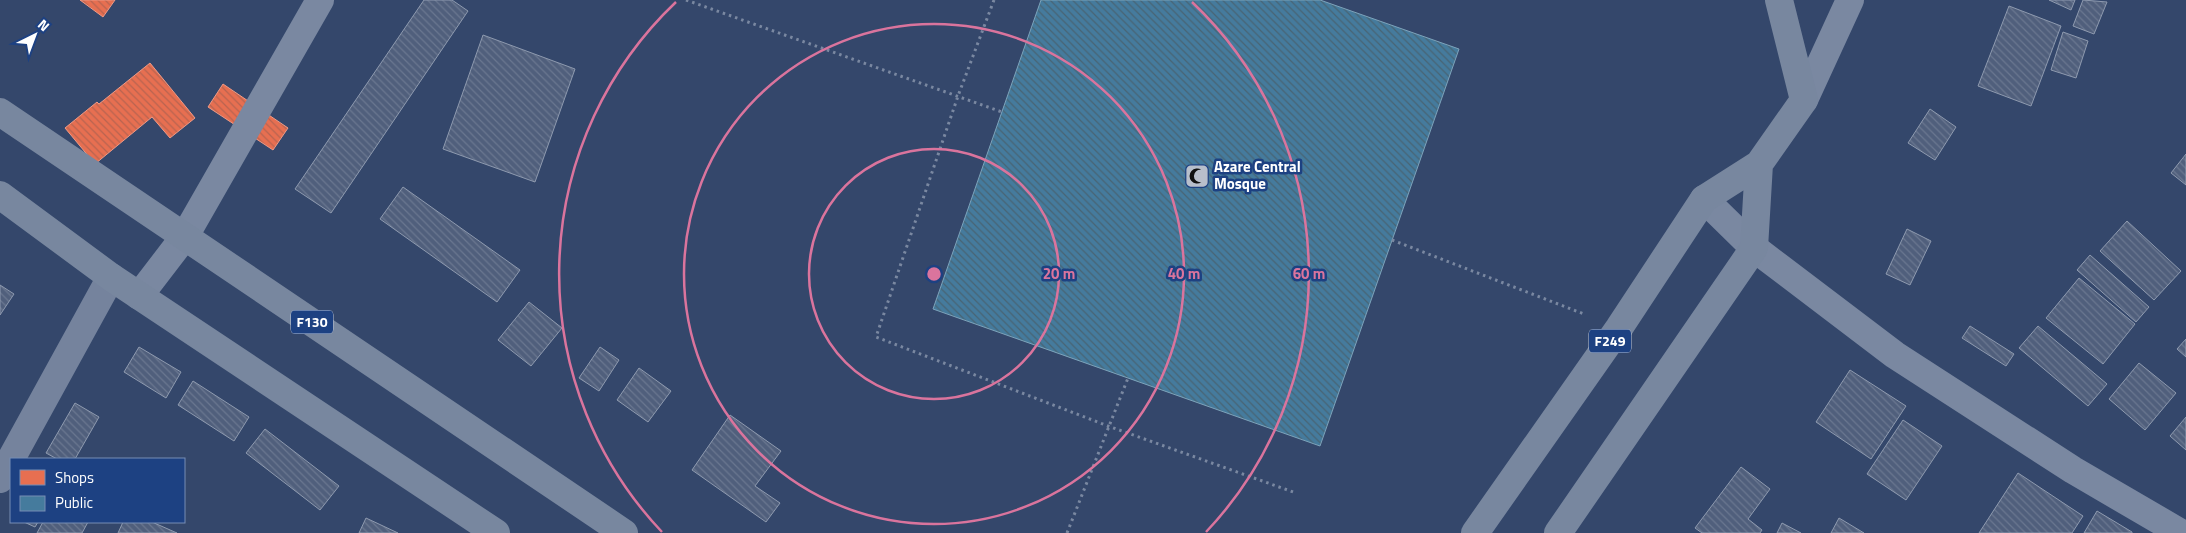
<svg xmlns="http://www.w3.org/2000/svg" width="2186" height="533" viewBox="0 0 2186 533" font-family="'Titillium Web',sans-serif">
<defs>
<pattern id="shops-back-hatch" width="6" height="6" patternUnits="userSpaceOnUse" patternTransform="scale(1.25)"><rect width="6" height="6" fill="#e76f51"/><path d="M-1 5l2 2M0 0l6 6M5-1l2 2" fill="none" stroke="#b86450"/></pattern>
<pattern id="public-back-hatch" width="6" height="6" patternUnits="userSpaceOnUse" patternTransform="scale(1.25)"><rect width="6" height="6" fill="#457b9d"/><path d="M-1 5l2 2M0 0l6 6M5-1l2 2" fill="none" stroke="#486474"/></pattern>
<pattern id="building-back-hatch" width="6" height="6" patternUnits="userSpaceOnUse" patternTransform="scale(1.25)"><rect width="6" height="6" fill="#505f7c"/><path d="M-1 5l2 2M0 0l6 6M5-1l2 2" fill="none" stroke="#6a7790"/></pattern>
</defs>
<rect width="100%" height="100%" fill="#34476b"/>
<!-- shops -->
<path fill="url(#shops-back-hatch)" stroke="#ee9a85" d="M80 0H115L103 17Z
M150 63 195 118 170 138 152 117 95 164 65 128 97 102 99 104Z
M223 84 288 128 273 150 208 107Z"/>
<!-- public -->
<path fill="url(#public-back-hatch)" stroke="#7da3ba" d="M1041 0H1320L1459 49 1320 446 933 309Z"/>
<!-- building -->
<path fill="url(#building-back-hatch)" stroke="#8e9aaf" d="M424 0H452L468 11 331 213 295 189Z
M2049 0H2075L2071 10Z
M2083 0 2107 2 2094 34 2073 26Z
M2009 6 2061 26 2031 106 1978 86Z
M2063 32 2088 41 2076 78 2051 70Z
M483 35 575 69 535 182 443 149Z
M1930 109 1956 127 1935 160 1908 143Z
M2186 154V185L2171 173Z
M403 187 520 270 497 302 380 219Z
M2127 221 2181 271 2154 300 2100 251Z
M1907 229 1931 241 1910 285 1886 274Z
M2090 255 2149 307 2136 322 2077 270Z
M2079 278 2135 324 2103 364 2046 318Z
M0 285 14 294 0 315Z
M529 302 562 328 531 366 498 340Z
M1970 326 2014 354 2006 366 1962 338Z
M2038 326 2107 384 2088 406 2019 348Z
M2186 339V357L2177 349Z
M139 347 181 372 166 398 124 372Z
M600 347 619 360 599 391 579 378Z
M2139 363 2176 393 2145 430 2109 399Z
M639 368 671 391 648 422 617 400Z
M1850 370 1906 406 1871 459 1816 422Z
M193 381 249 417 234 441 178 405Z
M75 403 99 417 75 459H57L46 453Z
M730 415 781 451 755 486 780 503 766 522 692 470Z
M2186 417V450L2170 436Z
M1903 420 1942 446 1906 500 1867 474Z
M265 429 339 486 320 510 246 453Z
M1741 467 1770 489 1748 519 1762 530 1760 533H1702L1695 528Z
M2018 473 2083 516 2072 533H1979Z
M2097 511 2132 532V533H2084Z
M366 518 398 533H359Z
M1839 518 1864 533H1831Z
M24 522H38L35 527Z
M43 522H88L82 533H37Z
M123 522H152L177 533H118Z
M1782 523 1801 533H1777Z"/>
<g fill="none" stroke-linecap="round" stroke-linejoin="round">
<!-- path -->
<path stroke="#7a88a1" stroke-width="3" stroke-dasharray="2.5 4" stroke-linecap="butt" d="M686 0 1002 112
M994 0 958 96 876 337 1108 426 1296 493
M1392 240 1584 314
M1067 533 1128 378"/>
<!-- minor -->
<path stroke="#7a88a1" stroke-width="28" d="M1804 100 1850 0
M1704 199 1754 248 1895 355 2073 470 2181 533
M139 296 185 236 320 0"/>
<!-- secondary -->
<path stroke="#75839d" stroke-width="28" d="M0 479 111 277"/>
<!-- primary -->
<path stroke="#78879f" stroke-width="28" d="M0 112 624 533
M0 195 111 277 496 533
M1475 533 1619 328 1704 199 1759 164 1804 100 1779 0
M1558 533 1754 248 1759 164"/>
</g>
<!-- distance rings -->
<g fill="none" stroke="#da749d" stroke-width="2.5">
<circle cx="934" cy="274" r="125"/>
<circle cx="934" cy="274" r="250"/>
<path d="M662 532A375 375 0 0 1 676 2M1192 2A375 375 0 0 1 1206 532"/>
</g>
<!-- icons -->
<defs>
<g id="mosque-square" transform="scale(1.25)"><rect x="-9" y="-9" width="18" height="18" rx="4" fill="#b8bfcb" stroke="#1d4182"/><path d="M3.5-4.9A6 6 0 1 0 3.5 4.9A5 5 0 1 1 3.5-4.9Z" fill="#111"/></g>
</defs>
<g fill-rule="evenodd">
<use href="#mosque-square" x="1197" y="176"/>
</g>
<g text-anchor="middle" stroke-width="5" stroke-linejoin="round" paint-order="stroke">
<!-- shield labels -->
<g fill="#1d4182" stroke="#bbc6da" stroke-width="1">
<rect x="291" y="310.5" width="42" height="23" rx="4"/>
<rect x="1589" y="329.5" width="42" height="23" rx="4"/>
</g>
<g font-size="14" font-weight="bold" fill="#fff">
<text x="312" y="327">F130</text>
<text x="1610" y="346">F249</text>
</g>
<!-- poi labels -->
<g font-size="15" font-weight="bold" fill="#fff" stroke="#1d4182" text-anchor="start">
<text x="1214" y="172">Azare Central<tspan x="1214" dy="17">Mosque</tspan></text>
</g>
</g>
<circle cx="934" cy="274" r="8" fill="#da749d" stroke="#1d4182" stroke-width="2.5"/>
<g font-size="15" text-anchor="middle" font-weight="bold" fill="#da749d" stroke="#1d4182" stroke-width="5" stroke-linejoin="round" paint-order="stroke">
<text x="1059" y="279">20 m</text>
<text x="1184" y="279">40 m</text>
<text x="1309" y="279">60 m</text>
</g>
<!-- legend -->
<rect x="10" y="458" width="175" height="65" fill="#1d4182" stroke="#778db4"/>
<rect x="20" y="470" width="25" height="15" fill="#e76f51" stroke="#778db4"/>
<text x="55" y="483" font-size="15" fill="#ffffff">Shops</text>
<rect x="20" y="496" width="25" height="15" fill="#457b9d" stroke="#778db4"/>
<text x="55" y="508" font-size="15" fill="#ffffff">Public</text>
<!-- north arrow -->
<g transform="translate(35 35) rotate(42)" stroke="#1d4182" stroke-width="4" paint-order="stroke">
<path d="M0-4L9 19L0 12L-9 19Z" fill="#ffffff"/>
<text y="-8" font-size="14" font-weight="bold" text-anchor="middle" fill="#ffffff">N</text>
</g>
</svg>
